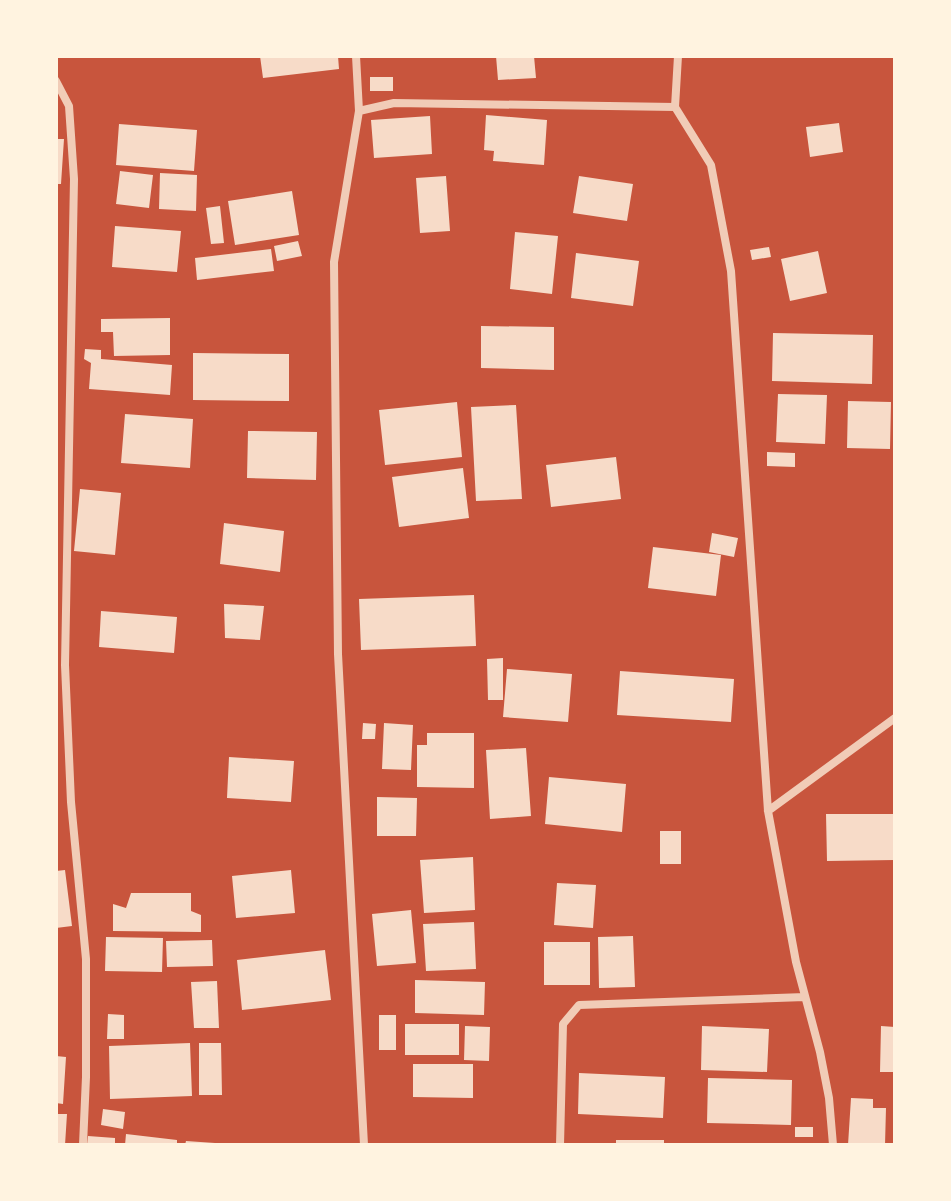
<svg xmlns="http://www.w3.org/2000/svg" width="951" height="1201" viewBox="0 0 951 1201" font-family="'Archivo Narrow',sans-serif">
<rect width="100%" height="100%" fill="#c8553d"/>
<!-- building -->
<path fill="#f7dbc8" d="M260 56H338L339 69 263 78Z
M496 56H534L536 78 498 80Z
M370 77H393V91H370Z
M486 115 547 120 544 165 493 161 494 151 484 150Z
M430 116 432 154 374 158 371 120Z
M839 123 843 152 810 157 806 127Z
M119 124 197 130 194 171 116 165Z
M56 139H64L61 184H56Z
M120 171 153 175 149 208 116 204Z
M160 173 197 175 196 211 159 209Z
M446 176 450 231 420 233 416 178Z
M579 176 633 184 627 221 573 213Z
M292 191 299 235 235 245 228 201Z
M220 206 224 243 211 244 206 208Z
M115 226 181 231 177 272 112 267Z
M515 232 558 236 552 294 510 289Z
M298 241 302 256 277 261 274 246Z
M769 247 771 257 752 260 750 250Z
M271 249 274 271 197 280 195 258Z
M818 251 827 293 790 301 781 259Z
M576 253 639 261 633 306 571 298Z
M170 318V355L114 356 113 332H101V319Z
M481 326 554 327V370L481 368Z
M773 333 873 335 872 384 772 381Z
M85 349 101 350V359L172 365 170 395 89 389 91 363 84 359Z
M193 353 289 354V401L193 400Z
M778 394 827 395 825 444 776 442Z
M848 401 891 402 890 449 847 448Z
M457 402 462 457 385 465 379 410Z
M516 405 522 499 476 501 471 407Z
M125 414 193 419 190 468 121 463Z
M248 431 317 432 316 480 247 478Z
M767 452 795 453V467L767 466Z
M616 457 621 499 551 507 546 465Z
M463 468 469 518 399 527 392 477Z
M80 489 121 493 115 555 74 551Z
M224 523 284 531 280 572 220 564Z
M712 533 738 538 734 557 709 552Z
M653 547 721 555 716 596 648 588Z
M474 595 476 646 361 650 359 599Z
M224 604 264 606 260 640 225 638Z
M101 611 177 617 174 653 99 647Z
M503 658V700H488L487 659Z
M507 669 572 674 568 722 503 717Z
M620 671 734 679 731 722 617 715Z
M363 723 376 724 375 739H362Z
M384 723 413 725 411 770 382 769Z
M427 733H474V788L417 787V745H427Z
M526 748 531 816 490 819 486 750Z
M229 757 294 761 291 802 227 798Z
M549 777 626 784 622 832 545 824Z
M377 797 417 798 416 836H377Z
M826 814H895V860L827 861Z
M660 831H681V864H660Z
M473 857 475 910 424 913 420 860Z
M65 870 72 926 56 928V871Z
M291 870 295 913 236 918 232 876Z
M557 883 596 885 593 928 554 925Z
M131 893H191V911L201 915V932L113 931V904L126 908Z
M411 910 416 963 377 966 372 914Z
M474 922 476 969 426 971 423 924Z
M633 936 635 987 599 988 598 937Z
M106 937 163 938 162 972 105 971Z
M212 940 213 966 167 967 166 941Z
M544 942H590V985H544Z
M325 950 331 1000 242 1010 237 960Z
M415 980 485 982 484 1015 415 1013Z
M217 981 219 1028H194L191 982Z
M108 1014 124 1015V1039H107Z
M379 1015H396V1050H379Z
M405 1024H459V1055H405Z
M465 1026 490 1027 489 1061 464 1060Z
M702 1026 769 1029 767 1072 701 1070Z
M881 1026 895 1027V1072H880Z
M190 1043 192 1096 110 1099 109 1046Z
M199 1043H221L222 1095H199Z
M56 1056 66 1057 63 1104 56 1103Z
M413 1064H473V1098L413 1097Z
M579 1073 665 1077 663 1118 578 1114Z
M708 1078 792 1080 791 1125 707 1123Z
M851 1098 873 1099V1108H886L885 1145H848Z
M103 1109 125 1112 123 1129 101 1125Z
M56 1114H67L65 1145H56Z
M795 1127H813V1137H795Z
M126 1134 177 1140V1145H125Z
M88 1136 115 1138V1145H87Z
M616 1140H664V1145H616Z
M186 1141 215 1143V1145H185Z"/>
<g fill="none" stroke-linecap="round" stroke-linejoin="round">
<!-- minor -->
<path stroke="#f1ccb7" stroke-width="8" d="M356 56 359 111 334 262 338 654 364 1145
M678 56 675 107 711 165 731 271 768 811 796 962 820 1052 829 1098 833 1145
M56 81 69 106 74 179 65 665 71 802 86 959V1077L83 1145
M359 111 394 103 675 107
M768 811 895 718
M560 1145 563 1024 579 1005 805 997"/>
</g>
<!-- border -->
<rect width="951" height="1201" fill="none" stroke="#fff3e0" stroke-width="116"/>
</svg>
